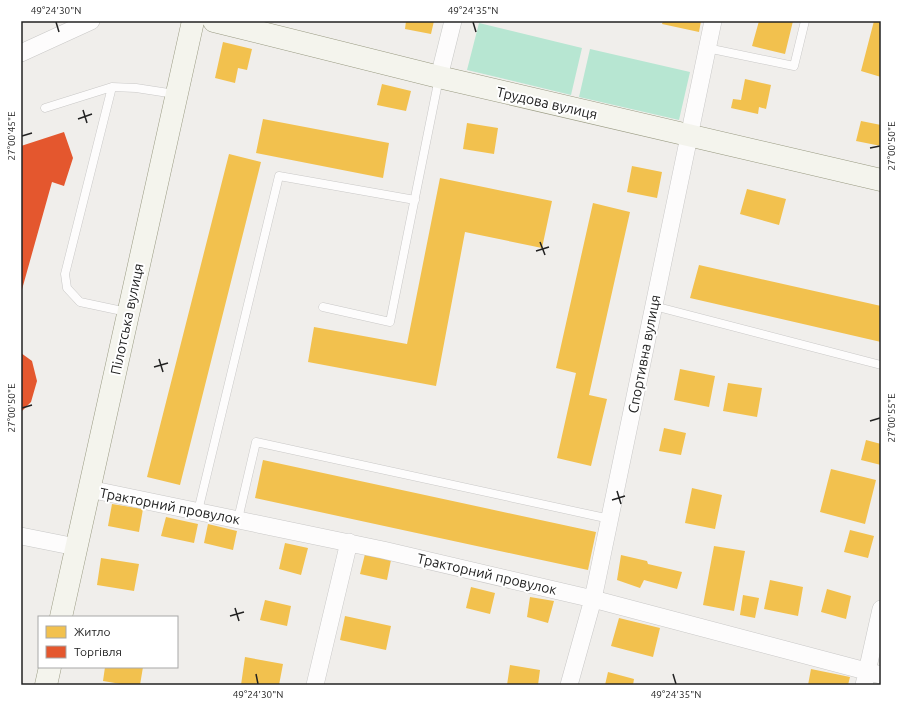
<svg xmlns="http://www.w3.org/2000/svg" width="902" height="706" viewBox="0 0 902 706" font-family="Ubuntu,sans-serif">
<rect width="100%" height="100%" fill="#f0eeeb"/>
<!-- pitch -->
<path fill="#b7e6d2" d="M479 23 582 48 571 95 467 70Z
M590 49 690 72 679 120 579 97Z"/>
<!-- homes -->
<path fill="#f2c14e" d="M406 21H434L431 34 405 29Z
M663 21H701L699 32 662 24Z
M759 21H793L785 54 752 46Z
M874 21H881V77L861 71Z
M223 42 252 49 247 70 238 68 235 83 215 78Z
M745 79 771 85 766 109 759 107 758 114 731 108 733 99 741 100Z
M382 84 411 91 406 111 377 105Z
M263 119 389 143 383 178 256 153Z
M861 121 881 125V146L856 141Z
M467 123 498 128 494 154 463 149Z
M229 154 261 162 180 485 147 477Z
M632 166 662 172 657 198 627 192Z
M440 178 552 201 542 248 465 232 436 386 308 362 314 327 407 344Z
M747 189 786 199 779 225 740 214Z
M593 203 630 212 589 395 607 399 591 466 557 458 576 373 556 368Z
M699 265 881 306V342L690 298Z
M680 369 715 376 709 407 674 400Z
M728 383 762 388 757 417 723 411Z
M664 428 686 433 681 455 659 451Z
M866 440 881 444V465L861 460Z
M263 460 596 532 588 570 255 498Z
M831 469 876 480 865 524 820 512Z
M692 488 722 495 715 529 685 523Z
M112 504 143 509 139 532 108 526Z
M166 517 198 524 194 543 161 536Z
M208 524 237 531 233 550 204 543Z
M850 530 874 536 868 558 844 552Z
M285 543 308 548 301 575 279 569Z
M714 546 745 551 734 611 703 605Z
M365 554 391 560 387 580 360 574Z
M621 555 647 561 648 564 682 572 677 589 644 580 640 588 617 580Z
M101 558 139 564 134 591 97 585Z
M770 580 803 587 798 616 764 609Z
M471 587 495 593 490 614 466 608Z
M827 589 851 596 846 619 821 612Z
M743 595 759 598 755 618 740 615Z
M530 597 554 601 548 623 527 617Z
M265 600 291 606 287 626 260 620Z
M345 616 391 626 386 650 340 640Z
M619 618 660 628 653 657 611 646Z
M245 657 283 664 279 685H241Z
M510 665 540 670 538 685H507Z
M105 667H143L140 685H127L103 681Z
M811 669 850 677 848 685H808Z
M608 672 634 679 633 685H605Z"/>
<!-- shops -->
<path fill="#e4572e" d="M64 132 73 158 64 186 52 182 21 293V146Z
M21 353 32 361 37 381 31 402 21 412Z"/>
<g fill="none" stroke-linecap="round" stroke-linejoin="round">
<!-- lane casing -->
<g stroke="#c9c8c7" stroke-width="9">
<path id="lane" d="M707 48 794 66 805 21
M45 108 112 87
M654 306 881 365
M323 307 390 322 439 78
M127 312 80 302 67 288 65 274 112 87 136 88 175 94
M198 511 279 176 415 200
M238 519 256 442 610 519"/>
</g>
<!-- street casing -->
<g stroke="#c9c8c7" stroke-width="18">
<path id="street" d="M21 53 91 21
M439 77 453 21
M89 489 383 550 593 599 881 675
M21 536 76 547
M315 685 349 542
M569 685 593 599 713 21
M864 685 881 609"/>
</g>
<!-- secondary casing -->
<g stroke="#999a82" stroke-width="23">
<path id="secondary" d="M214 21 439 77 881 180
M61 617 193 21
M46 685 50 667"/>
</g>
<!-- lane -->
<use href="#lane" stroke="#fdfcfc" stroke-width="8"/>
<!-- street -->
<use href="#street" stroke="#fdfcfc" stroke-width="17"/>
<!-- secondary -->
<use href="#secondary" stroke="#f4f4ed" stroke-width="22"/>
</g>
<!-- ticks -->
<path fill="none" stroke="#222" stroke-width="1.5" d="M56 22 59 32M473 22 476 32M83 110 87 123M78 119 92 114M22 136 32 133M870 148 880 146M540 242 545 255M536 251 549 247M159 359 163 372M154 367 168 363M22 408 32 405M870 421 880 418M617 491 621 504M612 500 625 496M235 608 239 621M230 616 244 612M256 674 258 684M673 674 676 684"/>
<g text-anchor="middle" stroke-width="4" stroke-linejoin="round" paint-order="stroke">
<!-- street labels -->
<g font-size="14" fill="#222" stroke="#fff">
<text transform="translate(547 103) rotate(13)" y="5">Трудова вулиця</text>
<text transform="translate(127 319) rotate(-78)" y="5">Пілотська вулиця</text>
<text transform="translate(644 354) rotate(-79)" y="5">Спортивна вулиця</text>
<text transform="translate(170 506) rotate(11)" y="5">Тракторний провулок</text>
<text transform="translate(487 574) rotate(13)" y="5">Тракторний провулок</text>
</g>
</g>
<!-- border -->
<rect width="902" height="706" fill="none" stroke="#ffffff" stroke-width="44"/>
<!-- legend -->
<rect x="38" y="616" width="140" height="52" fill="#ffffff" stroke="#a7a7a7"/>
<rect x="46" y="626" width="20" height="12" fill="#f2c14e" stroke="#a7a7a7"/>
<text x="74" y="636" font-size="12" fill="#222222">Житло</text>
<rect x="46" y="646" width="20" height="12" fill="#e4572e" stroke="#a7a7a7"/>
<text x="74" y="656" font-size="12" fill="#222222">Торгівля</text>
<rect x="22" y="22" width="858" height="662" fill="none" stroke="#222" stroke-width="1.5"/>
<g font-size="10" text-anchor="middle" fill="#222">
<text x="56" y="14">49°24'30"N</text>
<text x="473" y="14">49°24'35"N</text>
<text transform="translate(11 136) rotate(-90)" y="4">27°00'45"E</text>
<text transform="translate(891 146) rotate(-90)" y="4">27°00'50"E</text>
<text transform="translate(11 408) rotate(-90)" y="4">27°00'50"E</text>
<text transform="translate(891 418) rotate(-90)" y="4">27°00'55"E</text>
<text x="258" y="698">49°24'30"N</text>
<text x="676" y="698">49°24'35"N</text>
</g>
</svg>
